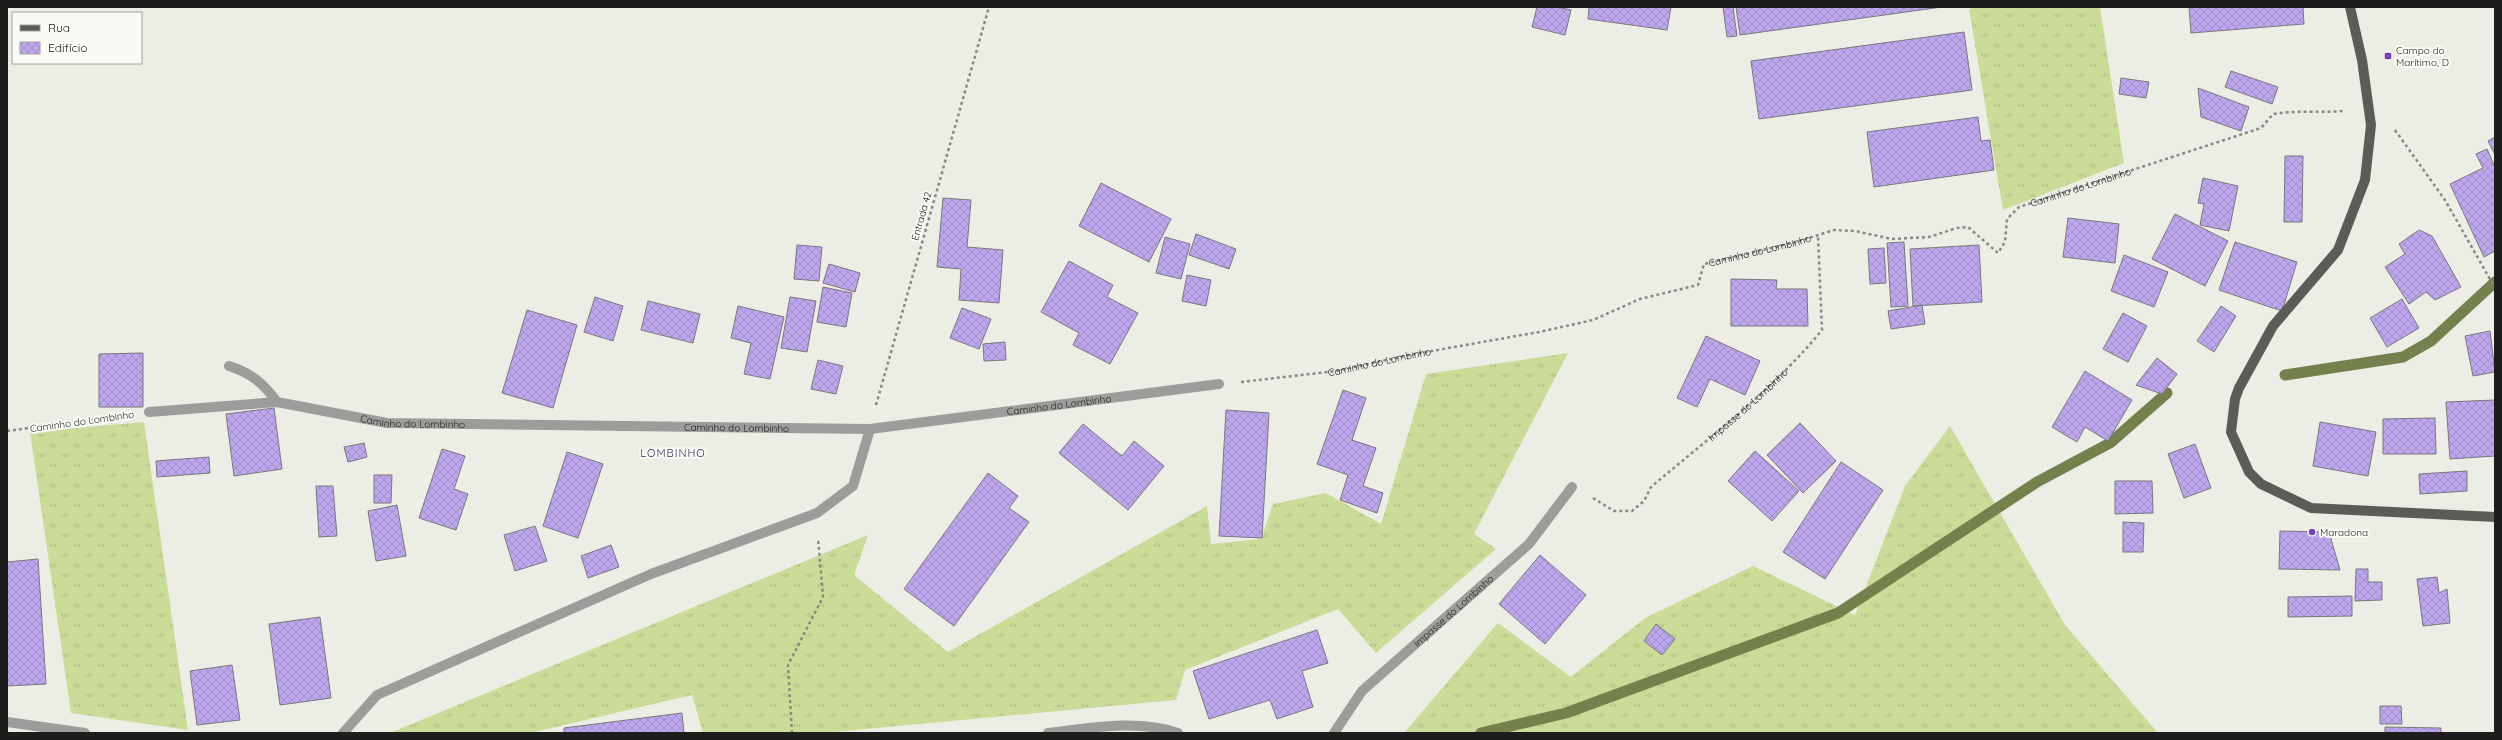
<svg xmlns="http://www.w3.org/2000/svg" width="2502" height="740" viewBox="0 0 2502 740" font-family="Quicksand,sans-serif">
<defs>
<pattern id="grass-tufts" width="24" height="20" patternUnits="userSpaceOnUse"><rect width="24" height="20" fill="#cadc97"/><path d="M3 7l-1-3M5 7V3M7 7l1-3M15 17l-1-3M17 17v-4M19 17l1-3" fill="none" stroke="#adbc82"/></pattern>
<pattern id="building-cross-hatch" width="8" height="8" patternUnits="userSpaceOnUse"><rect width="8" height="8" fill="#bda6ec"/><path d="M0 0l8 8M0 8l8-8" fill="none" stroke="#a28eca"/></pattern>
</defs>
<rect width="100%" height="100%" fill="#eceee6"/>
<!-- grass -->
<path fill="url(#grass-tufts)" d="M1979 7H2100L2124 163 2003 210 1969 9Z
M1568 353 1474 534 1496 549 1376 653 1338 609 1185 670 1176 700 823 733H703L692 695 530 733H390L868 535 854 575 948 652 1207 506 1211 544 1261 539 1273 504 1326 493 1381 524 1426 374Z
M144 422 188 730 71 713 30 432Z
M1950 426 2065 625 2158 733H1404L1498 623 1571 677 1645 618 1753 566 1855 615 1905 486Z"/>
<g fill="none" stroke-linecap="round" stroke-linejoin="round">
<!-- stream -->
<path stroke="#74814d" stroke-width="11" d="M2285 375 2403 357 2431 341 2495 282
M1481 733 1566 713 1838 613 2037 482 2110 443 2167 393"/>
</g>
<!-- building -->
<path fill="url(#building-cross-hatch)" stroke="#79777d" d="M1537 7H1558L1571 10 1565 35 1532 27Z
M1589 7H1671L1667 30 1588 19Z
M1723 7H1733L1737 36 1727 37Z
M1736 7H1942L1740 35Z
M2189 7H2303L2304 24 2191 33Z
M1964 32 1972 90 1759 119 1751 61Z
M2231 71 2278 87 2272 104 2225 87Z
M2121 78 2149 82 2146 98 2119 94Z
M2198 88 2249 107 2241 131 2201 117Z
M1978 117 1981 141 1990 140 1994 170 1874 187 1867 132Z
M2495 137V155L2488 141Z
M2487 149 2495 167V251L2484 257 2450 184 2483 168 2476 154Z
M2285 156H2303L2302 222H2284Z
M2203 178 2238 186 2229 231 2200 225 2204 204 2198 203Z
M1101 183 1171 219 1149 262 1079 226Z
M943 198 971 200 967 247 1003 250 999 303 959 300 961 269 937 267Z
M2175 214 2228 241 2205 286 2152 259Z
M2068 218 2119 224 2115 263 2063 257Z
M2419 230 2432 236 2461 287 2435 300 2426 292 2409 304 2385 267 2405 254 2399 244Z
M1196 234 1236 249 1229 269 1189 255Z
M1165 237 1190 244 1181 279 1156 273Z
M1904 242 1908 306 1891 307 1887 243Z
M2235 242 2297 262 2282 311 2219 290Z
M797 245 822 247 819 281 794 279Z
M1979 245 1982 302 1913 306 1910 249Z
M1884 248 1886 283 1870 284 1868 249Z
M2124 255 2168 272 2154 307 2111 291Z
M1069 261 1113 285 1107 297 1138 313 1110 364 1073 345 1079 333 1041 312Z
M829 264 860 273 855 292 823 283Z
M1187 275 1211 280 1206 306 1182 301Z
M1731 279 1777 280 1776 289H1807L1808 326H1731Z
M823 287 852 293 846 327 817 322Z
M595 297 623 306 613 341 584 332Z
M790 297 816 301 807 352 781 348Z
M2402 299 2419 328 2387 347 2370 318Z
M648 301 700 314 693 343 641 330Z
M1922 305 1925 324 1891 329 1888 311Z
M738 306 784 317 770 379 744 374 751 343 731 338Z
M2221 306 2236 316 2214 352 2197 341Z
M962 308 991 319 979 349 950 338Z
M527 310 577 325 553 408 502 393Z
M2123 313 2147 326 2128 362 2103 349Z
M2490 331 2495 372 2473 376 2465 336Z
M1706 336 1760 361 1745 395 1710 379 1697 407 1677 398Z
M1005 342 1006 360 984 361 983 344Z
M143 353V407H99V354Z
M2157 358 2177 374 2162 394 2136 385Z
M818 360 843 366 836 394 811 389Z
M2085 371 2132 400 2108 441 2085 427 2077 442 2052 427Z
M1343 390 1366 398 1352 440 1376 448 1363 486 1383 493 1377 513 1340 500 1348 475 1317 464Z
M2495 400V456L2450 459 2446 402Z
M274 408 282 469 234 476 226 414Z
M1226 410 1269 413 1262 538 1219 536Z
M2435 418 2436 454H2383V419Z
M2320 422 2376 432 2368 476 2313 466Z
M1800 423 1836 461 1803 493 1767 455Z
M1083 424 1122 456 1134 441 1164 466 1128 510 1059 453Z
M364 443 367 457 348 462 344 447Z
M2195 444 2211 488 2184 498 2168 454Z
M442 449 465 456 454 489 468 494 456 530 419 518Z
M1755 451 1799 491 1772 521 1728 481Z
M567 452 603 464 578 538 543 526Z
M209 457 210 473 157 477 156 461Z
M1841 462 1883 490 1825 579 1783 552Z
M2467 471V491L2420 494 2419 474Z
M988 473 1018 496 1009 508 1029 522 954 626 904 589Z
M374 475H392L391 503H374Z
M2115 481H2152L2153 513 2115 514Z
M316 486H333L337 536 319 537Z
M397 505 406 556 376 561 368 511Z
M2123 522 2144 523 2143 552H2123Z
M535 526 547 561 515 571 504 535Z
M2280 531 2329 532 2340 570 2279 569Z
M611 545 619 567 588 578 581 556Z
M1540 555 1586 595 1545 644 1499 604Z
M38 559 46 684 7 686V562Z
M2356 569H2368V582H2382V600L2355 601Z
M2437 577 2439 593 2447 589 2450 623 2423 626 2417 579Z
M2352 596V616L2288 617V597Z
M320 617 331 698 280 705 269 624Z
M1656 624 1675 639 1662 655 1644 641Z
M1317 630 1328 663 1302 671 1313 707 1277 719 1270 700 1209 719 1193 671Z
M232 665 240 720 197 725 190 671Z
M2380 706H2401L2402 724H2380Z
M682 713 684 733H564V728Z
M2385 727 2441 728V733H2385Z"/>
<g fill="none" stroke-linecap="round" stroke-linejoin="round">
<!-- path -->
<g stroke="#888984" stroke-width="2.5" stroke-dasharray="3 3" stroke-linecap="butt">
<path d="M2395 130 2445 200 2495 288"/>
<path id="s1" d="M1241 382 1336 371 1409 355 1539 332 1593 320 1640 299 1698 285 1704 264 1796 242 1834 230 1855 231 1892 239 1929 237 1957 228 1968 227 1998 253 2005 242 2007 219 2019 207 2261 128 2273 114C2297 110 2320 113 2344 111"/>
<path d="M876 405 989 7"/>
<path d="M7 431 126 415"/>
<path id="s2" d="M1593 498 1614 511H1632L1644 501 1651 487C1710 437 1773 390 1822 330L1818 236"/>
<path d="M792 733 788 665 823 597 818 538"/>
</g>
<!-- minor -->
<g stroke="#9c9d9a" stroke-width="10">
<path d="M229 366C251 373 263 383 277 402"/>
<path id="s3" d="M149 412 277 402 387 423 870 429 1219 384"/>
<path d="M7 722 85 733"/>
<path d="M343 733 377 695 651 574 817 513 853 486 870 429"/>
<path d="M1048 733C1090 728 1138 719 1178 733"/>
<path id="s4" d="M1334 733 1362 691 1529 544 1572 487"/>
</g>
<!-- major -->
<path stroke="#5a5c56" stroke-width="10" d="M2350 7 2362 60 2371 125 2365 180 2338 250 2273 326 2239 388 2235 399 2231 432 2249 472 2261 484 2311 508 2495 517"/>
</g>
<!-- markers -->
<g fill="#7441b9" stroke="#f9fbf4" stroke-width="1.5">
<rect x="2384" y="52" width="8" height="8" rx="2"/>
<circle cx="2312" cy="532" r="4"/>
</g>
<g text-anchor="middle" stroke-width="4" stroke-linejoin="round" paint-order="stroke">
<!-- poi labels -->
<g font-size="10" fill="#1d1d1b" stroke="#f9fbf4" text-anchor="start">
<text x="2396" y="54">Campo do<tspan x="2396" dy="12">Marítimo, D</tspan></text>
<text x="2320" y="536">Maradona</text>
</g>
<!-- street labels -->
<g font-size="10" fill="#1d1d1b" stroke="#f9fbf4">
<text dy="4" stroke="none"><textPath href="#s1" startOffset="919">Caminho do Lombinho</textPath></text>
<text transform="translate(921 216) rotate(-74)" y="4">Entrada 42</text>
<text dy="4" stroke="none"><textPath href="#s1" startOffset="548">Caminho do Lombinho</textPath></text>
<text dy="4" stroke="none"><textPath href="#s1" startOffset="140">Caminho do Lombinho</textPath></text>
<text dy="4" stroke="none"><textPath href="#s2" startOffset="201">Impasse do Lombinho</textPath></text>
<text dy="4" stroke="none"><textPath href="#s3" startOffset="914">Caminho do Lombinho</textPath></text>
<text dy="4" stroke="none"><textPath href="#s3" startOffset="266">Caminho do Lombinho</textPath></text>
<text transform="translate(82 421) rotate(-8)" y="4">Caminho do Lombinho</text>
<text dy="4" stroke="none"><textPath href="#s3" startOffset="590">Caminho do Lombinho</textPath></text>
<text dy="4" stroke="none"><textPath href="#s4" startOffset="172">Impasse do Lombinho</textPath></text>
</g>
<!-- neighbourhood labels -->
<g font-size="11" letter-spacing="1" fill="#3f2762" stroke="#f9fbf4">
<text x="673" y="457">LOMBINHO</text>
</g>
</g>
<!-- border -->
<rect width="2502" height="740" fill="none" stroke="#1d1d1b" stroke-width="16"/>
<!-- legend -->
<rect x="12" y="12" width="130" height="52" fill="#f9fbf4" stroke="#a1a29d"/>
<rect x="20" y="25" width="20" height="6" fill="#5a5c56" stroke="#a1a29d"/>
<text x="48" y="32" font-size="12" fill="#1d1d1b">Rua</text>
<rect x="20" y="42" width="20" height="12" fill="url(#building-cross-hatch)" stroke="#a1a29d"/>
<text x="48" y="52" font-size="12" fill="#1d1d1b">Edifício</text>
</svg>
